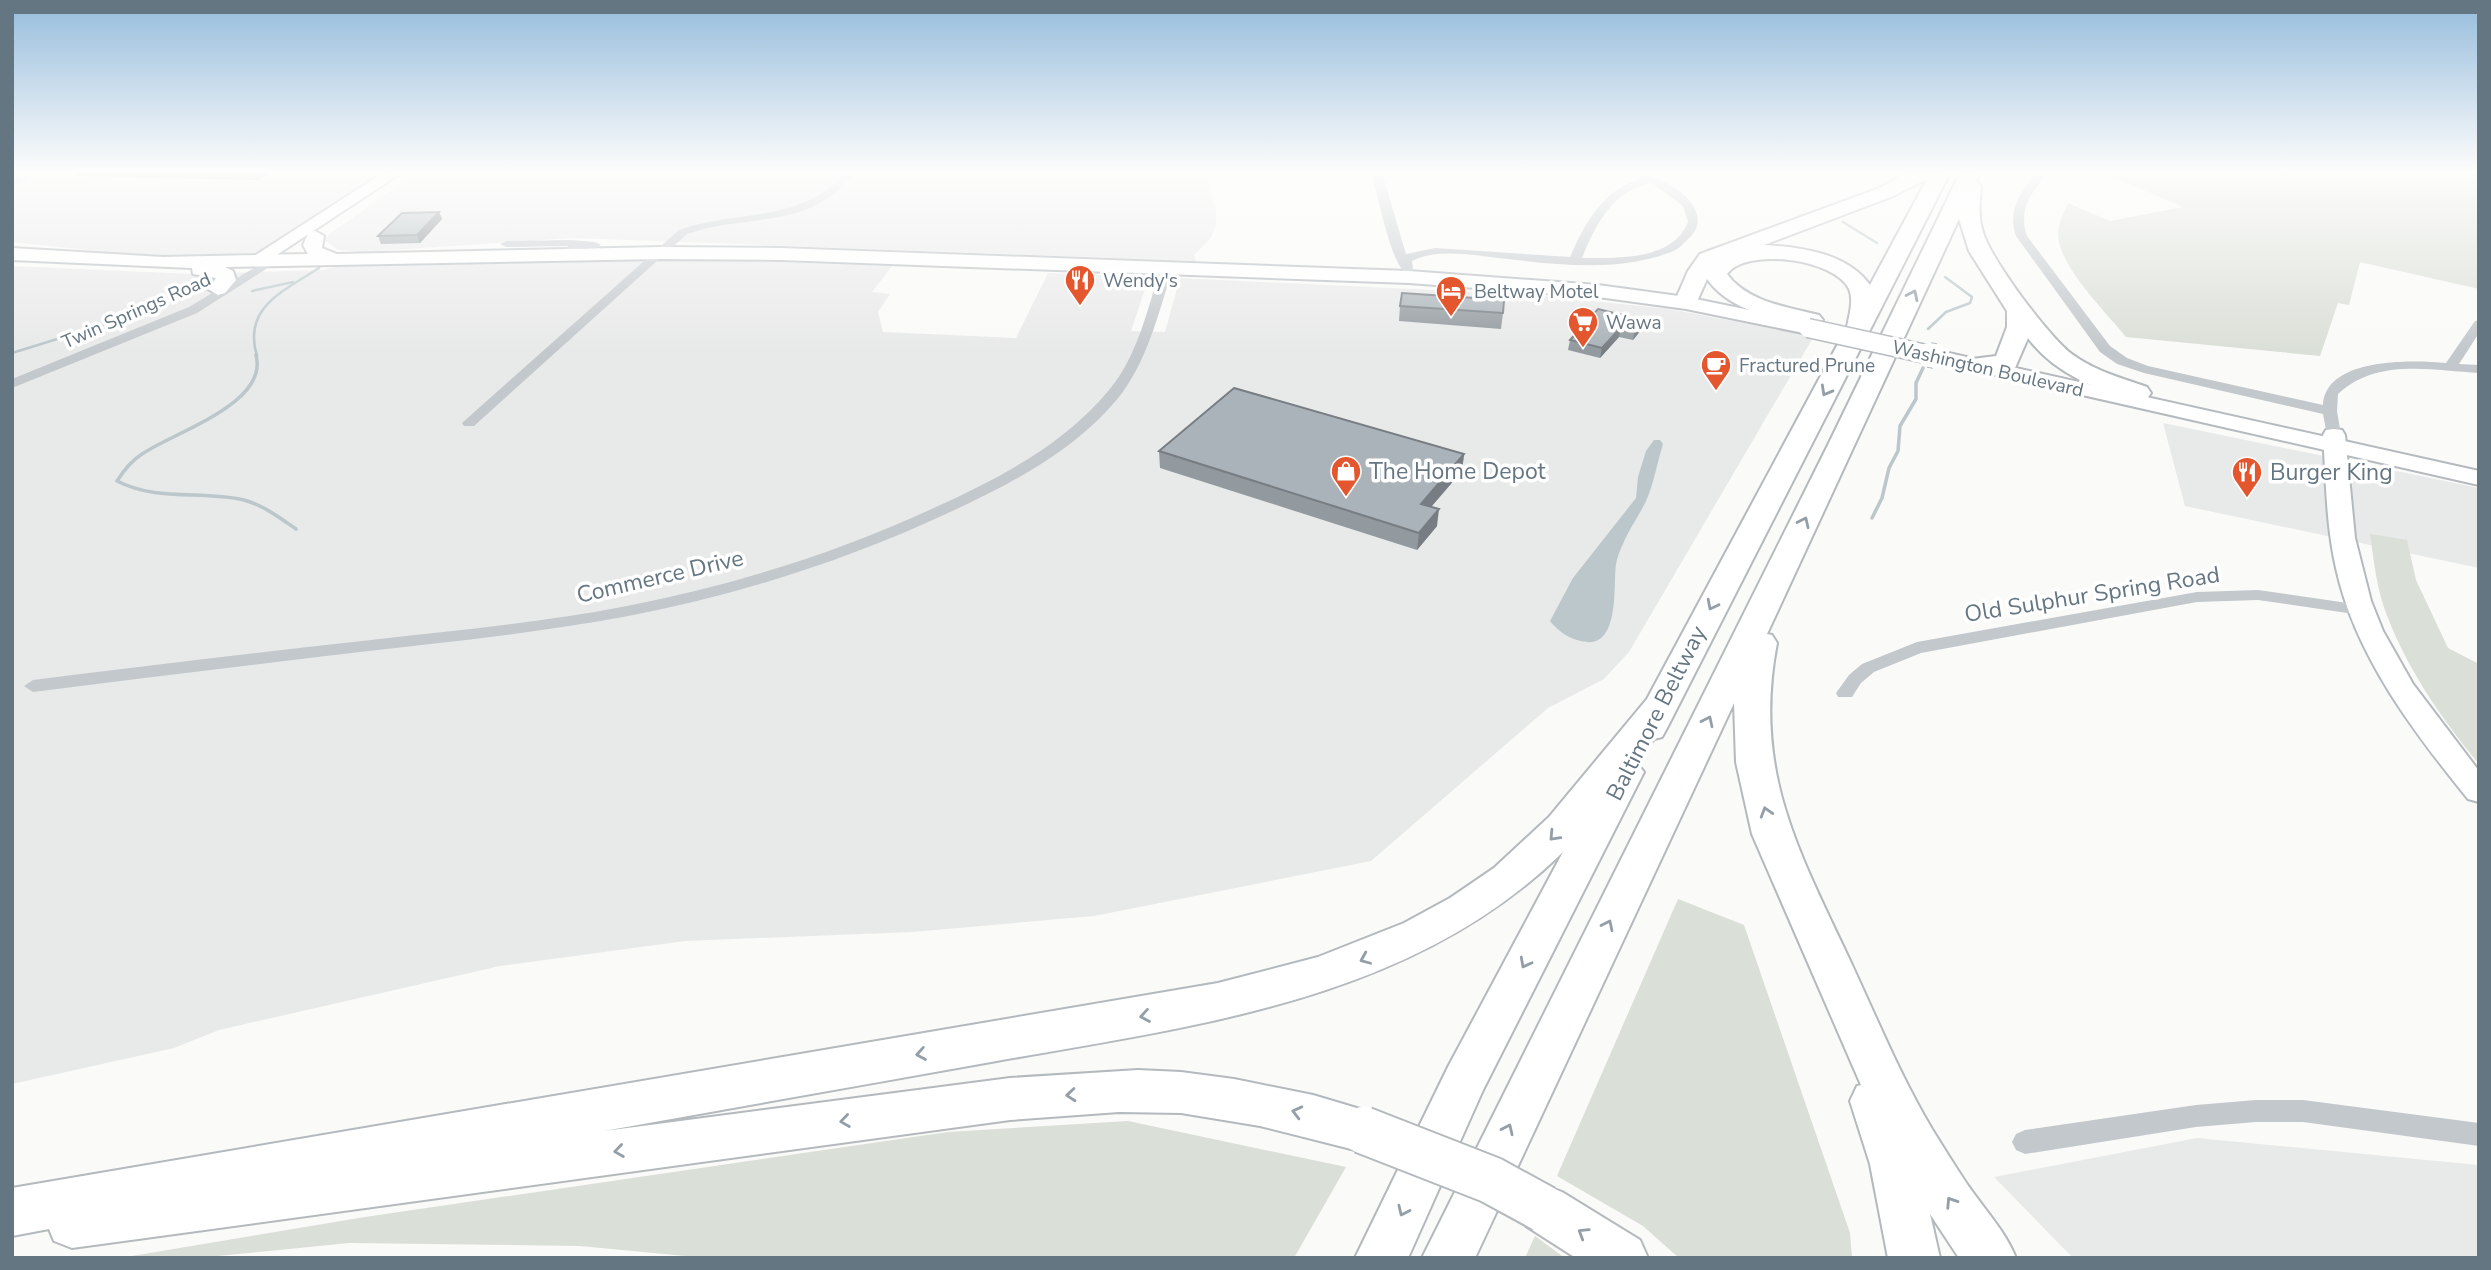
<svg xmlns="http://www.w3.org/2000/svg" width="2491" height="1270" viewBox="0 0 2491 1270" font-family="'Nunito Sans',sans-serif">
<rect width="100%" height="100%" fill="#fafaf8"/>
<!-- built -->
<path fill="#e8e9e9" d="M12 173H382L260 252 203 257 134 255 12 242Z
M415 173H1205L1216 211V224L1211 238 1194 255 1196 261 573 238 361 252 338 250 323 239Z
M706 260 892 266 872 292 890 294 878 312 883 332 1016 338 1048 273 1149 277 1131 331 1165 332 1180 278 1536 295 1669 309 1814 336 1629 652 1604 679 1548 708 1371 861 1094 916 912 932 685 941 500 966 219 1030 174 1048 12 1084V266L193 274 323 270 337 266Z
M2163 423 2479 488V568L2185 506Z
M2197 1138 2479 1165V1258H2073L1994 1177Z"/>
<!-- green -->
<path fill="#dadfd7" d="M2104 173H2479V289L2360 262 2349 305 2338 303 2320 356 2126 337C2106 312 2059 267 2058 234 2058 224 2064 212 2068 203L2110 221 2183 207Z
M2370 534 2407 540 2416 580 2448 648 2479 664V764C2443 721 2408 670 2388 618 2377 592 2374 562 2370 534Z
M1678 899 1744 925 1850 1233 1852 1258H1679L1643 1226 1557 1176Z
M1128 1121 1346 1167 1294 1258H706L580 1246 349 1243 197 1258H120L365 1217 948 1132Z
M1535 1236 1565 1258H1525Z"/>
<!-- water -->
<path fill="#bbc7cb" d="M1654 440H1660L1663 444C1657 463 1654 483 1646 501 1639 516 1629 529 1623 544 1620 550 1617 558 1616 564 1613 584 1621 652 1581 641 1568 638 1559 632 1550 621L1573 578 1636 498 1638 477 1646 451Z"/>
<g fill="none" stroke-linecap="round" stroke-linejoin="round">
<!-- stream-far1 -->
<path stroke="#bbc7cb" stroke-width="2.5" d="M1843 222 1877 243
M252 291 293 282
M1928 329 1946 312 1970 303 1972 297 1945 277
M12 353 141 313
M257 356C242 307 284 291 319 268"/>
<!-- stream -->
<path stroke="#bbc7cb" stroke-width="3.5" d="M256 355C269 404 174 432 142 454 131 461 124 470 117 481 158 502 201 490 244 500 263 505 280 518 296 529
M1872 518 1882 498 1889 468 1898 451 1900 426 1916 399V383L1923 368"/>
<!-- secondary casing -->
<g stroke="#b3babf" stroke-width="4">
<path id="secondary" d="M383 173H401L260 266H248L245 262Z
M2334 429 2342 430 2345 435 2355 538 2371 601 2383 631 2413 684 2479 771V802L2468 799C2413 731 2355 655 2336 568 2326 525 2326 479 2323 435L2326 430Z"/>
</g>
<!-- primary casing -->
<g stroke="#b5babe" stroke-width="4">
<path id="primary" d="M315 231 324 236 322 248 337 254 661 247 781 248 1409 271 1598 285 1686 297 1808 322 1815 324 1818 328 1815 332 1808 334 1686 309 1598 297 1409 283 781 260 661 259 225 267 233 271 236 280 225 293 218 295 208 289 216 278 193 274 192 268 12 260V248L163 257 308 254 303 245 309 232Z
M1935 350 2479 471V485L1928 360 1924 356 1928 352Z"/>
</g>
<!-- highway casing -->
<g stroke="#b4b9bd" stroke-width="4">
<path id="highway" d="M1908 173H1950L1667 728 1662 737 1654 739 1636 762 1644 772 1483 1090 1408 1258H1355L1448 1067 1563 852C1410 1002 1192 1026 991 1062 862 1085 733 1108 604 1131L1010 1078 1138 1070 1181 1072 1234 1079 1313 1095 1380 1115 1387 1130 1380 1145 1363 1152 1260 1126 1181 1113 1119 1112 1010 1120 72 1248 54 1241 49 1229 12 1236V1188L1218 983 1318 957 1404 923 1450 898 1494 868 1549 817 1647 699 1847 327C1849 316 1854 300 1849 289 1835 259 1746 247 1727 274 1747 302 1788 307 1819 315L1823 320 1819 325 1811 327C1774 318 1731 312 1707 279L1694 308H1678L1674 303 1688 271 1700 254 1877 189ZM1927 179 1870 285C1847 253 1801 247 1764 245L1891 197Z
M1960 173H1980L1976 181 1981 186C1980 200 1978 215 1982 229 1988 256 2050 339 2073 355 2095 371 2122 378 2147 387L2151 393 2147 399 2138 401C2096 390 2054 373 2028 338L2015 368 1973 373 1964 370 1960 365 1964 360 1996 356 2007 327V311L1969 251 1959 219 1767 634 1772 635 1777 643C1752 773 1800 853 1853 967 1878 1021 1901 1077 1932 1129 1944 1148 1956 1168 1969 1187 1986 1211 2005 1231 2016 1258H1959L1930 1214 1940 1258H1888L1870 1164 1850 1101 1857 1086 1861 1085 1752 834 1736 762 1734 703 1475 1258H1422L1828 445Z
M1544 1185 1562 1192 1640 1240 1648 1258H1576L1526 1226 1519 1209 1526 1192Z"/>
</g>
<!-- street -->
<path fill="#c3c8cc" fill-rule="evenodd" d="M28 173H41L12 186V179Z
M845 173H855C807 232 751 212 687 234L474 426H464L462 423 679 230C739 209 799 224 845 173Z
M1372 173H1382L1406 254 1435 248 1570 257C1585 223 1604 187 1643 179L1636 173C1663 173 1721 211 1688 239 1683 244 1678 250 1671 252 1619 272 1561 265 1507 259 1478 256 1438 247 1412 261L1413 270 1407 274C1391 266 1377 192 1372 173ZM1652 183 1683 206 1688 222C1673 261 1616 258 1582 258 1596 224 1613 190 1652 183Z
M2037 173H2047C2031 194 2018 209 2027 236L2110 346 2127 358 2148 366 2323 405C2326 357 2412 360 2446 363L2475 321 2479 320V333L2459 364 2479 365V373C2431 370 2376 358 2338 394L2337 411 2341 435 2334 439 2327 435 2323 414 2144 373 2117 364 2100 352 2016 236C2007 210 2020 193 2037 173Z
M571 240 595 242 601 245 595 248H579L575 257 571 258 565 255 568 246 506 247 500 244 506 241Z
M267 260 277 262 197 313 12 388V379L189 307Z
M1167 264 1173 268C1159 311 1149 356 1122 393 1079 449 1011 484 948 513 845 561 735 596 623 617 536 633 448 642 360 652 251 665 142 678 33 692L24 686 33 680C143 666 252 653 362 641 451 631 540 623 627 606 734 585 837 553 936 507 999 478 1064 445 1109 390 1138 356 1147 309 1161 268Z
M2258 590 2361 605 2370 610 2361 615 2258 600 2197 602 1921 653 1874 672 1861 683 1852 697H1838L1836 693 1849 675 1862 664 1917 642 2197 592Z
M2256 1100H2303L2479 1123V1146L2303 1122H2256L2196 1127 2025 1154 2016 1150 2012 1142 2016 1134 2025 1130 2196 1105Z"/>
<!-- secondary -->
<use href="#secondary" fill="#fff" fill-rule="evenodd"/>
<!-- primary -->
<use href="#primary" fill="#fff" fill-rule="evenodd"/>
<!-- highway -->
<use href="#highway" fill="#fff" fill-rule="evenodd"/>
<!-- primary-bridge-far1 casing -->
<g stroke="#b5babe" stroke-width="21" stroke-linecap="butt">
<path id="primary-bridge-far1" d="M1808 328 1935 356"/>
</g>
<!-- primary-bridge casing -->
<g stroke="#b5babe" stroke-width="26" stroke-linecap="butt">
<path id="primary-bridge" d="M1929 355 1935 356"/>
</g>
<!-- highway-bridge casing -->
<g stroke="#b4b9bd" stroke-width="50" stroke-linecap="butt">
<path id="highway-bridge" d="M1363 1130 1491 1180 1544 1209"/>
</g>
<!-- primary-bridge-far1 -->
<use href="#primary-bridge-far1" stroke="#fff" stroke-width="18"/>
<!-- primary-bridge -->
<use href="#primary-bridge" stroke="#fff" stroke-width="24"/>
<!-- highway-bridge -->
<use href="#highway-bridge" stroke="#fff" stroke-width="46"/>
</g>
<!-- wall -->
<path fill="#929a9f" d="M74 173H270L258 180 76 176Z
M439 212 442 219 420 243 381 244 378 236Z
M1400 306 1503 313 1501 329 1399 321Z
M1643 320 1641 330 1633 340 1619 337 1600 358 1568 350 1570 340Z
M1159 451 1464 454 1462 471 1431 507 1437 526 1417 550 1160 468Z"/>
<!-- shaded-wall -->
<path fill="#777d82" d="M255 173H270L258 180Z
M439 212 442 219 420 243 417 235Z
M1643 320 1641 330 1633 340 1635 330Z
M1621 327 1619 337 1600 358 1602 348Z
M1464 454 1462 471 1419 521 1421 504Z
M1439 509 1437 526 1417 550 1419 533Z"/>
<!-- building -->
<path fill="#aab3b9" stroke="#777d82" stroke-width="2" d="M439 212 417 235 378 236 402 213Z
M1402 293 1504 300 1503 313 1400 306Z
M1598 309 1643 320 1635 330 1621 327 1602 348 1570 340Z
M1234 388 1464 454 1421 504 1439 509 1419 533 1159 451Z"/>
<!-- one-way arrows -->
<defs><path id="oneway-chevron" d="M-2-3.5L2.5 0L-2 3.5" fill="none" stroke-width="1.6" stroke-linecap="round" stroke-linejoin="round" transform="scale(1.75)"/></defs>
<g stroke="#939fa8">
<use href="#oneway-chevron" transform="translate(1913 295) rotate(-64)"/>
<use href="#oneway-chevron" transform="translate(1826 391) rotate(119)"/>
<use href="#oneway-chevron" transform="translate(1804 522) rotate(-65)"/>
<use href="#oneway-chevron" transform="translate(1712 605) rotate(117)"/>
<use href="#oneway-chevron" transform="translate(1708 721) rotate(-64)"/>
<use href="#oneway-chevron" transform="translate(1766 812) rotate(-107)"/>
<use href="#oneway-chevron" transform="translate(1554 836) rotate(133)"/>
<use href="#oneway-chevron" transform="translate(1608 925) rotate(-64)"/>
<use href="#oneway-chevron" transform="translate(1365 959) rotate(157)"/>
<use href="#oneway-chevron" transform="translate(1525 963) rotate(118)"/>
<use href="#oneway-chevron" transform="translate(1145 1016) rotate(170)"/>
<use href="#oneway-chevron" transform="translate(921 1054) rotate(170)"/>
<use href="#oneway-chevron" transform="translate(1071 1095) rotate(175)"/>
<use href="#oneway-chevron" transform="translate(1297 1112) rotate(-166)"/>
<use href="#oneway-chevron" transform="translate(845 1121) rotate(172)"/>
<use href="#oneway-chevron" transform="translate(1508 1129) rotate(-65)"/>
<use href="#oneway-chevron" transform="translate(619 1151) rotate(172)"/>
<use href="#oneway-chevron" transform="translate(1951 1202) rotate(-123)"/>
<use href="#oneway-chevron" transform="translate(1403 1211) rotate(115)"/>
<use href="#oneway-chevron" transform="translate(1583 1233) rotate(-148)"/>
</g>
<!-- sky -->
<linearGradient id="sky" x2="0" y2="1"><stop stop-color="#96bcdc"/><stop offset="0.49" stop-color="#fdfdfc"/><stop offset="1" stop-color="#fdfdfc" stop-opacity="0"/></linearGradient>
<rect width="2491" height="351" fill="url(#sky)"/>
<!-- icons -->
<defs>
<g id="restaurant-pin" transform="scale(1.575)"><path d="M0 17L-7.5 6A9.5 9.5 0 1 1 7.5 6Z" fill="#e4572e" stroke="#fff"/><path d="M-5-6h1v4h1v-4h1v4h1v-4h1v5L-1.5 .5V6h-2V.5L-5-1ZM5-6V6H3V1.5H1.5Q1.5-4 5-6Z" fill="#fff"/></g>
<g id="hotel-pin" transform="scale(1.575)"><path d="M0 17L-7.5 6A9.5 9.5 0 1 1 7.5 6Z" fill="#e4572e" stroke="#fff"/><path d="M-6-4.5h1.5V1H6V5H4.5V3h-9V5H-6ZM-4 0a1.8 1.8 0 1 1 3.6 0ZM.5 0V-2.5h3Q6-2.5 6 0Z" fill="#fff"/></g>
<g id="supermarket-pin" transform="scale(1.575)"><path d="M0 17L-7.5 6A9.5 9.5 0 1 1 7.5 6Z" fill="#e4572e" stroke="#fff"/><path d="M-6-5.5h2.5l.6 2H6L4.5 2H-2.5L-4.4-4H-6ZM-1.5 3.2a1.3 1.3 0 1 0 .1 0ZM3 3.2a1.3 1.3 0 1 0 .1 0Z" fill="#fff"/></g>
<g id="cafe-pin" transform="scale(1.575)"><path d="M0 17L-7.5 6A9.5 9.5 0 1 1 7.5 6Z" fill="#e4572e" stroke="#fff"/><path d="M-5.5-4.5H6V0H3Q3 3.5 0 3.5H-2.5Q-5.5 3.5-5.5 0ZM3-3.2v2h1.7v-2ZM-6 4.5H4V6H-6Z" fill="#fff"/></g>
<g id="shop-pin" transform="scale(1.575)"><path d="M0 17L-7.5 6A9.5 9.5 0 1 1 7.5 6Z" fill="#e4572e" stroke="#fff"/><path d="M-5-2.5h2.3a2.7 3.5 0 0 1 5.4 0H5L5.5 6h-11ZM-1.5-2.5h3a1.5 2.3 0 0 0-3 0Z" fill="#fff"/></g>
</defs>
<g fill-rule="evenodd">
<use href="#restaurant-pin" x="1080" y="280"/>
<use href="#hotel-pin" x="1451" y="291"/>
<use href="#supermarket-pin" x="1583" y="322"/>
<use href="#cafe-pin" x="1716" y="365"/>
<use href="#shop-pin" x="1346" y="471"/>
<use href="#restaurant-pin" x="2247" y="472"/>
</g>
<g text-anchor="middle" stroke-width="7" stroke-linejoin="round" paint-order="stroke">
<!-- far-poi labels -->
<g font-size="19" fill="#657683" stroke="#fff" text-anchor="start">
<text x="1103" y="287">Wendy's</text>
<text x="1474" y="298">Beltway Motel</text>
<text x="1606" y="329">Wawa</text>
<text x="1739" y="372">Fractured Prune</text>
</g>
<!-- far-street labels -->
<g font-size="19" fill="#657683" stroke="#fff">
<text transform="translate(136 310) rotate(-24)" y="7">Twin Springs Road</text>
<text transform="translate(1988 368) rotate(13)" y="7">Washington Boulevard</text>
</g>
<!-- poi labels -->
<g font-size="23" fill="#657683" stroke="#fff" text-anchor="start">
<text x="1369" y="479">The Home Depot</text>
<text x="2270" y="480">Burger King</text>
</g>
<!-- street labels -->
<g font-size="23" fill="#657683" stroke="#fff">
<text transform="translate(660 576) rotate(-13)" y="8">Commerce Drive</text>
<text transform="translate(2092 594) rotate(-9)" y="8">Old Sulphur Spring Road</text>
<text transform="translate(1656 713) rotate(-63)" y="8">Baltimore Beltway</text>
</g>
</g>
<!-- border -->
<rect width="2491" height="1270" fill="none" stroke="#657683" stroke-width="28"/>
</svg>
